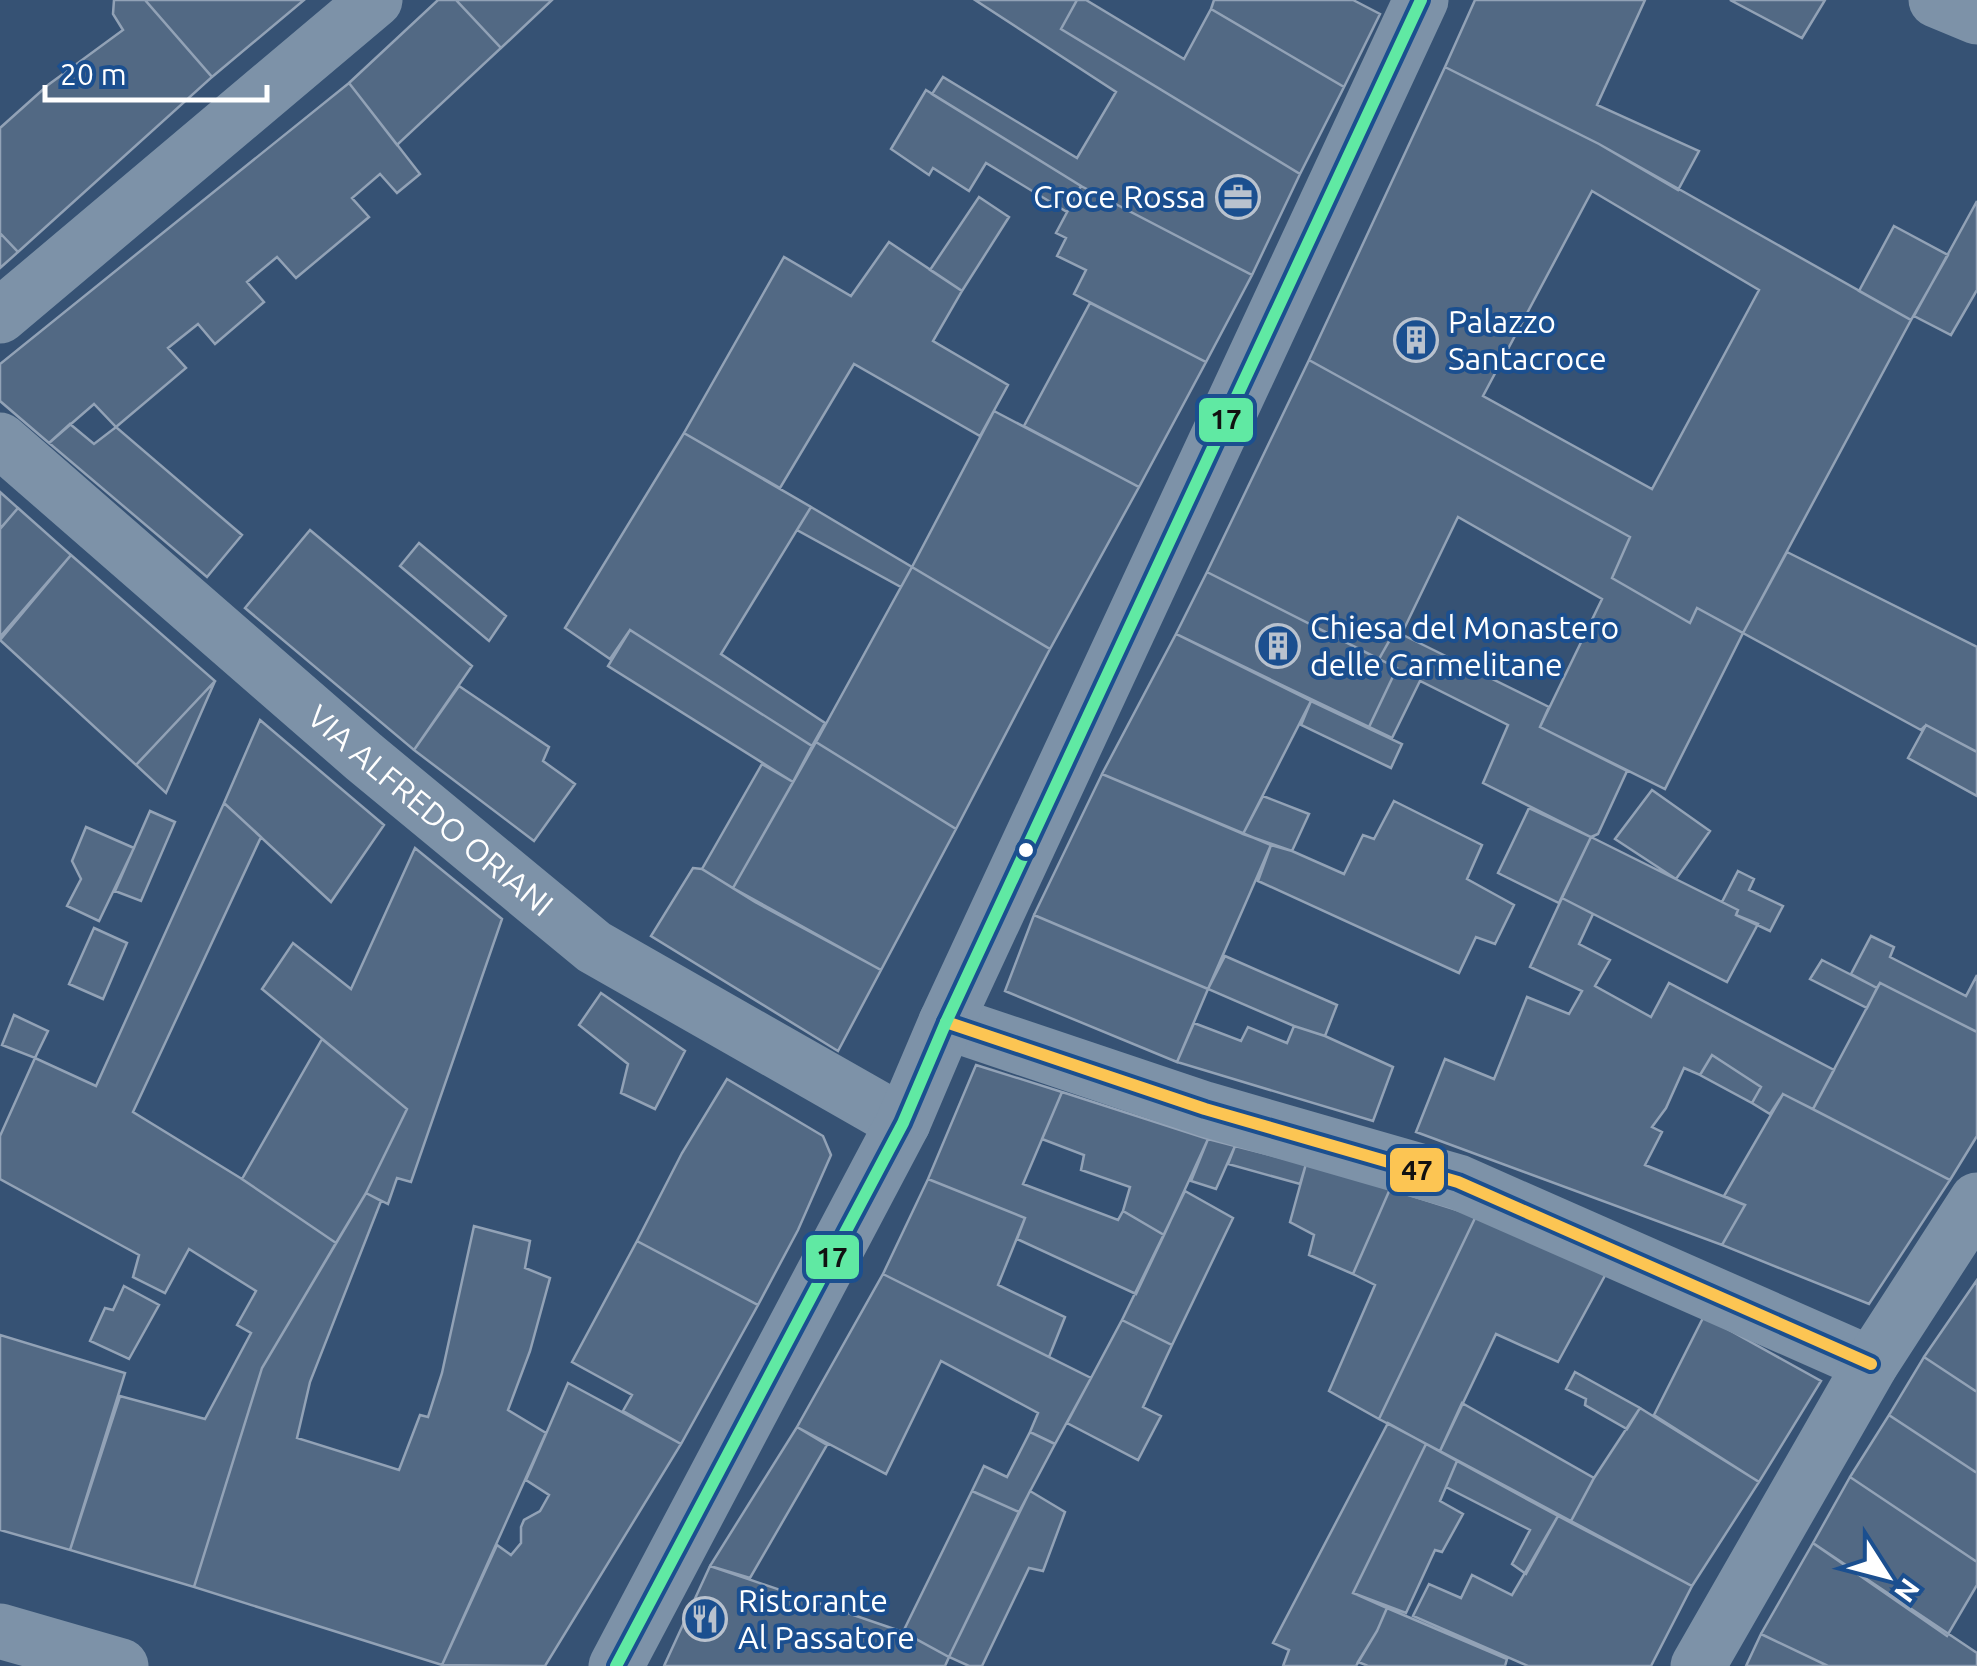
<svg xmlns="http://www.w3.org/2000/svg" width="1977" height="1666" viewBox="0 0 1977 1666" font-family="Ubuntu,sans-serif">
<rect width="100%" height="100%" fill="#365274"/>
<!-- building -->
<path fill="#526984" stroke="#92a2b6" stroke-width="2.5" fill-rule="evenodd" d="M114 0H145L212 77 18 252 0 233V128L48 85 123 30 113 14Z
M145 0H304L212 77Z
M438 0H456L501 48 397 145 349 83Z
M456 0H552L501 48Z
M975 0H1077L1061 29 1300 174 1252 275 1081 186 932 94 943 77 1077 158 1116 92Z
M1077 0H1086L1184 59 1211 9 1344 87 1300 174 1061 29Z
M1214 0H1353L1380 14 1344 87 1211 9Z
M1475 0H1645L1597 105 1699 151 1678 190 1599 144 1445 67Z
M1730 0H1825L1802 38Z
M1445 67 1599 144 1911 320 1743 633 1697 608 1690 623 1612 578 1630 537 1309 360ZM1592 191 1759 290 1652 489 1483 396Z
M349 83 420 174 397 193 380 174 352 198 369 217 296 278 277 257 247 282 264 302 215 344 198 324 168 348 186 368 116 427 94 404 49 443 0 401V364Z
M926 90 1081 186 1067 212 986 163 969 191 933 168 929 175 891 149Z
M1081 186 1252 275 1206 362 1074 294 1086 270 1057 256 1066 238 1056 233Z
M979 197 1009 217 962 291 930 270Z
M1977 201V290L1951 335 1914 316Z
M1894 226 1948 255 1911 320 1859 291Z
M0 233 18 252 0 268Z
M889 242 962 291 933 341 1008 385 980 436 854 364 780 488 684 433 784 257 851 296Z
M1090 303 1206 362 1139 487 1024 426Z
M1309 360 1630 537 1612 578 1690 623 1697 608 1743 633 1665 789 1540 727 1602 599 1458 517 1404 629 1398 625 1379 659 1207 572Z
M994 411 1139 487 1050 649 912 567Z
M70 424 94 444 116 427 242 535 207 577 49 443Z
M684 433 811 507 721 654 825 723 812 746 630 630 610 659 565 628Z
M0 492 18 508 0 529Z
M811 507 912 567 901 587 797 530Z
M18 508 71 555 0 637V529Z
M310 530 472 666 414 750 245 608Z
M419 543 506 616 489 641 400 566Z
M1787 552 1977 647V752L1926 725 1921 730 1743 633Z
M71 555 215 681 136 765 0 640Z
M912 567 1050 649 956 829 816 742Z
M1207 572 1397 668 1369 727 1176 634Z
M630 630 812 746 793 782 608 666Z
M1395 631 1549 707 1540 727 1627 771 1598 834 1591 837 1483 783 1508 725 1420 681 1392 738 1369 727 1397 668 1379 659Z
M1176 634 1311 701 1243 834 1102 774Z
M215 681 166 793 136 765Z
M459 686 549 747 543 761 575 784 534 841 414 750Z
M1311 701 1402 744 1391 768 1301 725Z
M260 720 384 825 331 902 224 803Z
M1926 725 1977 752V796L1908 758Z
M816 742 956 829 881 970 733 888Z
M762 764 793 782 733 888 702 869Z
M1102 774 1271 845 1208 989 1034 915Z
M1652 790 1710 831 1676 879 1615 839Z
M1263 796 1309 814 1292 851 1243 834Z
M1394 801 1482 845 1467 879 1514 905 1495 944 1476 937 1459 973 1258 881 1271 845 1292 851 1344 874 1363 835 1374 839Z
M224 803 261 837 133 1112 242 1179 336 1243 262 1368 194 1587 70 1550 120 1396 205 1419 251 1333 237 1325 256 1291 189 1249 165 1293 133 1277 139 1255 0 1179V1136L35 1058 96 1086Z
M1529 808 1591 837 1559 903 1498 873Z
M150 811 175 822 141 901 115 891Z
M86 827 134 848 99 921 67 906 81 879 72 861Z
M1591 837 1738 910 1736 915 1758 924 1727 982 1562 898Z
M415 848 502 919 411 1182 397 1178 388 1204 366 1193 407 1109 262 989 293 943 351 989Z
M693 868 702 869 755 902 881 970 838 1051 651 936Z
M1738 871 1754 879 1749 890 1783 906 1770 931 1736 915 1738 910 1722 902Z
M1562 898 1593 914 1579 944 1610 960 1595 986 1651 1017 1669 983 1834 1070 1813 1109 1783 1094 1770 1114 1752 1103 1761 1087 1712 1055 1700 1075 1684 1068 1666 1108 1652 1127 1662 1132 1645 1165 1745 1205 1722 1245 1416 1132 1445 1059 1494 1079 1527 997 1569 1014 1582 991 1530 967Z
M1034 915 1208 989 1177 1062 1005 991Z
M94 928 127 943 103 999 69 984Z
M1871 936 1894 947 1890 957 1966 996 1977 975V1032L1880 983 1877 988 1851 974Z
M1225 956 1337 1005 1325 1036 1294 1026 1208 989Z
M1822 960 1877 988 1867 1008 1810 979Z
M1880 983 1977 1032V1136L1950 1180 1813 1109Z
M601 993 685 1051 655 1109 621 1093 628 1064 579 1025Z
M14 1015 48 1031 35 1058 2 1045Z
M1194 1023 1241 1041 1248 1027 1287 1043 1294 1026 1325 1036 1393 1067 1373 1121 1177 1062Z
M322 1039 407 1109 366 1193 336 1243 242 1179Z
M1712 1055 1761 1087 1752 1103 1700 1075Z
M976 1065 1062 1092 1023 1184 1118 1220 1123 1211 1164 1235 1136 1294 1017 1239 1025 1218 928 1179Z
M727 1079 823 1136 831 1155 798 1230 758 1305 637 1241 682 1153Z
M1062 1092 1208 1139 1164 1235 1123 1211 1130 1187 1081 1170 1084 1155 1042 1139Z
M1783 1094 1950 1180 1869 1304 1722 1245 1745 1205 1724 1196Z
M1208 1139 1235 1146 1216 1189 1191 1181Z
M1235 1146 1306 1164 1300 1184 1228 1164Z
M1306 1164 1390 1189 1353 1274 1309 1255 1314 1235 1290 1222Z
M928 1179 1025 1218 998 1285 1065 1317 1049 1357 883 1274Z
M1390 1189 1476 1216 1379 1419 1329 1391 1375 1285 1353 1274Z
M1185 1191 1233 1218 1172 1345 1122 1320Z
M366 1193 381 1201 310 1382 297 1438 399 1470 420 1415 428 1417 442 1373 474 1226 530 1241 525 1268 550 1278 530 1351 508 1410 546 1433 442 1665 194 1587 262 1368Z
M1476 1216 1608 1270 1558 1362 1496 1334 1440 1451 1379 1419Z
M637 1241 758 1305 681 1444 623 1411 632 1395 572 1362Z
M883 1274 1091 1378 1055 1444 1030 1432 1038 1413 941 1361 886 1474 797 1427Z
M1977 1280V1392L1924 1357Z
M124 1286 159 1305 129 1359 90 1341 105 1308 113 1310Z
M1704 1316 1821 1381 1759 1482 1654 1415Z
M1122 1320 1172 1345 1143 1407 1161 1416 1138 1460 1067 1423Z
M0 1335 125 1373 70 1550 0 1530Z
M1924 1357 1977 1392V1473L1889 1415Z
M1575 1372 1640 1408 1627 1429 1585 1405 1586 1399 1566 1389Z
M568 1383 681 1444 545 1666 442 1665 497 1545 511 1555 521 1543V1527L524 1520 540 1511 549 1495 526 1480Z
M1462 1403 1594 1478 1571 1521 1440 1451Z
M1640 1408 1759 1482 1692 1586 1571 1521 1594 1478Z
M1889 1415 1977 1473V1562L1850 1477Z
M1388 1423 1426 1444 1353 1593 1387 1608 1377 1631 1356 1666H1283L1289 1650 1273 1643Z
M797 1427 827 1445 750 1578 710 1566Z
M1030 1432 1055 1444 1019 1512 972 1491 984 1466 1007 1477Z
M1426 1444 1457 1461 1440 1501 1463 1514 1442 1552 1435 1550 1406 1613 1353 1593Z
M1457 1461 1558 1516 1526 1574 1512 1564 1530 1530 1446 1487Z
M1850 1477 1977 1562V1585L1947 1636 1813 1543Z
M972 1491 1019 1512 949 1657 903 1632Z
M1030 1491 1065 1512 1043 1571 1029 1568 982 1666H969L949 1657Z
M1558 1516 1692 1586 1651 1666H1528L1413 1616 1429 1584 1461 1598 1472 1575 1512 1595Z
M1813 1543 1977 1653V1666H1828L1761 1634Z
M710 1566 903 1632 949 1657 945 1666H664Z
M1387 1608 1507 1659 1505 1666H1368L1358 1662 1377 1631Z
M1761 1634 1828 1666H1746Z"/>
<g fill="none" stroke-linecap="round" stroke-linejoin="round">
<!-- minor -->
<g stroke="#7d92a8" stroke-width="55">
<path d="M1936 0 1977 17"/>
<path d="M0 316 375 0"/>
<path id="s1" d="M0 440 364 757 594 947 903 1123"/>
<path d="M946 1022 1205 1109 1458 1182 1871 1364"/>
<path d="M0 1631 121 1666"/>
<path d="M616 1666 903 1123 946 1022 1421 0"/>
<path d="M1698 1666 1871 1364 1977 1200"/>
</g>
<!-- bus-1 casing -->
<g stroke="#1b4f8f" stroke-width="20">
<path id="bus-1" d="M946 1022 1205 1109 1458 1182 1871 1364"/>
</g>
<!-- bus-2 casing -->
<g stroke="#1b4f8f" stroke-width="20">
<path id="bus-2" d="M616 1666 903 1123 946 1022 1421 0"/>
</g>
<!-- bus-1 -->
<use href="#bus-1" stroke="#fcc553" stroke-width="12"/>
<!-- bus-2 -->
<use href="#bus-2" stroke="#60e9a3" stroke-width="12"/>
</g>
<!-- icons -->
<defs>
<g id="office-ring" transform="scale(2.25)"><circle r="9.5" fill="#1b4f8f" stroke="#b9c2ce" stroke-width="1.5"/><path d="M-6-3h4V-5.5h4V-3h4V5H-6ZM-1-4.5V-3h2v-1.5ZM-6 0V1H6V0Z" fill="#b9c2ce"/></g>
<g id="building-ring" transform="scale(2.25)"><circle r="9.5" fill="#1b4f8f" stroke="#b9c2ce" stroke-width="1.5"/><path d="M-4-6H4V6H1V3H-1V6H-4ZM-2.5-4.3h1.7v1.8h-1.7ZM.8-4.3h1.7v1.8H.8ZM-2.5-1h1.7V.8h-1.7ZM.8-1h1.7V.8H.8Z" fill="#b9c2ce"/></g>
<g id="restaurant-ring" transform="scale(2.25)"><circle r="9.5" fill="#1b4f8f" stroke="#b9c2ce" stroke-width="1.5"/><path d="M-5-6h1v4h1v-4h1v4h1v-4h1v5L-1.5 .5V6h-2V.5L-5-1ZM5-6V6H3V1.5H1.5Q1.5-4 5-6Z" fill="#b9c2ce"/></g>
</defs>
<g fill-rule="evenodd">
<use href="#office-ring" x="1238" y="197"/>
<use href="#building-ring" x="1416" y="340"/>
<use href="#building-ring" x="1278" y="646"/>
<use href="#restaurant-ring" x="705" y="1619"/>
</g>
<!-- markers -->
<circle fill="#fff" stroke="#1b4f8f" stroke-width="4" cx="1026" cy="850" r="9"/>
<g text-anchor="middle" stroke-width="8" stroke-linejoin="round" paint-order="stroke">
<!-- poi labels -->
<g font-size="32" fill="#fff" stroke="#1b4f8f" text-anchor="start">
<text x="1206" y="208" text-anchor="end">Croce Rossa</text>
<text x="1448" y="333">Palazzo<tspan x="1448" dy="37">Santacroce</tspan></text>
<text x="1310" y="639">Chiesa del Monastero<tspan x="1310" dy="37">delle Carmelitane</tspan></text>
<text x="738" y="1612">Ristorante<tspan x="738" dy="37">Al Passatore</tspan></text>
</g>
<!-- street labels -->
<g font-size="32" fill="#fff" stroke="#1b4f8f">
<text dy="11" stroke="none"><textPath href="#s1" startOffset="568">VIA ALFREDO ORIANI</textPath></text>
</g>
</g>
<g stroke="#1b4f8f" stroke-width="4">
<rect x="1197" y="396" width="58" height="48" rx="10" fill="#60e9a3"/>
<rect x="1388" y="1146" width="58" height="48" rx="10" fill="#fcc553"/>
<rect x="804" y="1233" width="57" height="48" rx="10" fill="#60e9a3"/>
</g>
<g font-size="28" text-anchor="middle" font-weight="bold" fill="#111">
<text x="1226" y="429">17</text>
<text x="1417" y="1180">47</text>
<text x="832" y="1267">17</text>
</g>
<!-- north arrow -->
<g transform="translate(1887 1576) rotate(126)" stroke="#1b4f8f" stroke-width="8" paint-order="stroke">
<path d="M0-8L18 38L0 25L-18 38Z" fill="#ffffff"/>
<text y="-15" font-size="28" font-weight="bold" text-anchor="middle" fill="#ffffff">N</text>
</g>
<!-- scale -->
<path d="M45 85v15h222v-15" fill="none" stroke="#ffffff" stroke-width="5"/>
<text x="60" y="85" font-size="30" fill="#ffffff" stroke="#1b4f8f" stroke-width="8" paint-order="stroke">20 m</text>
</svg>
